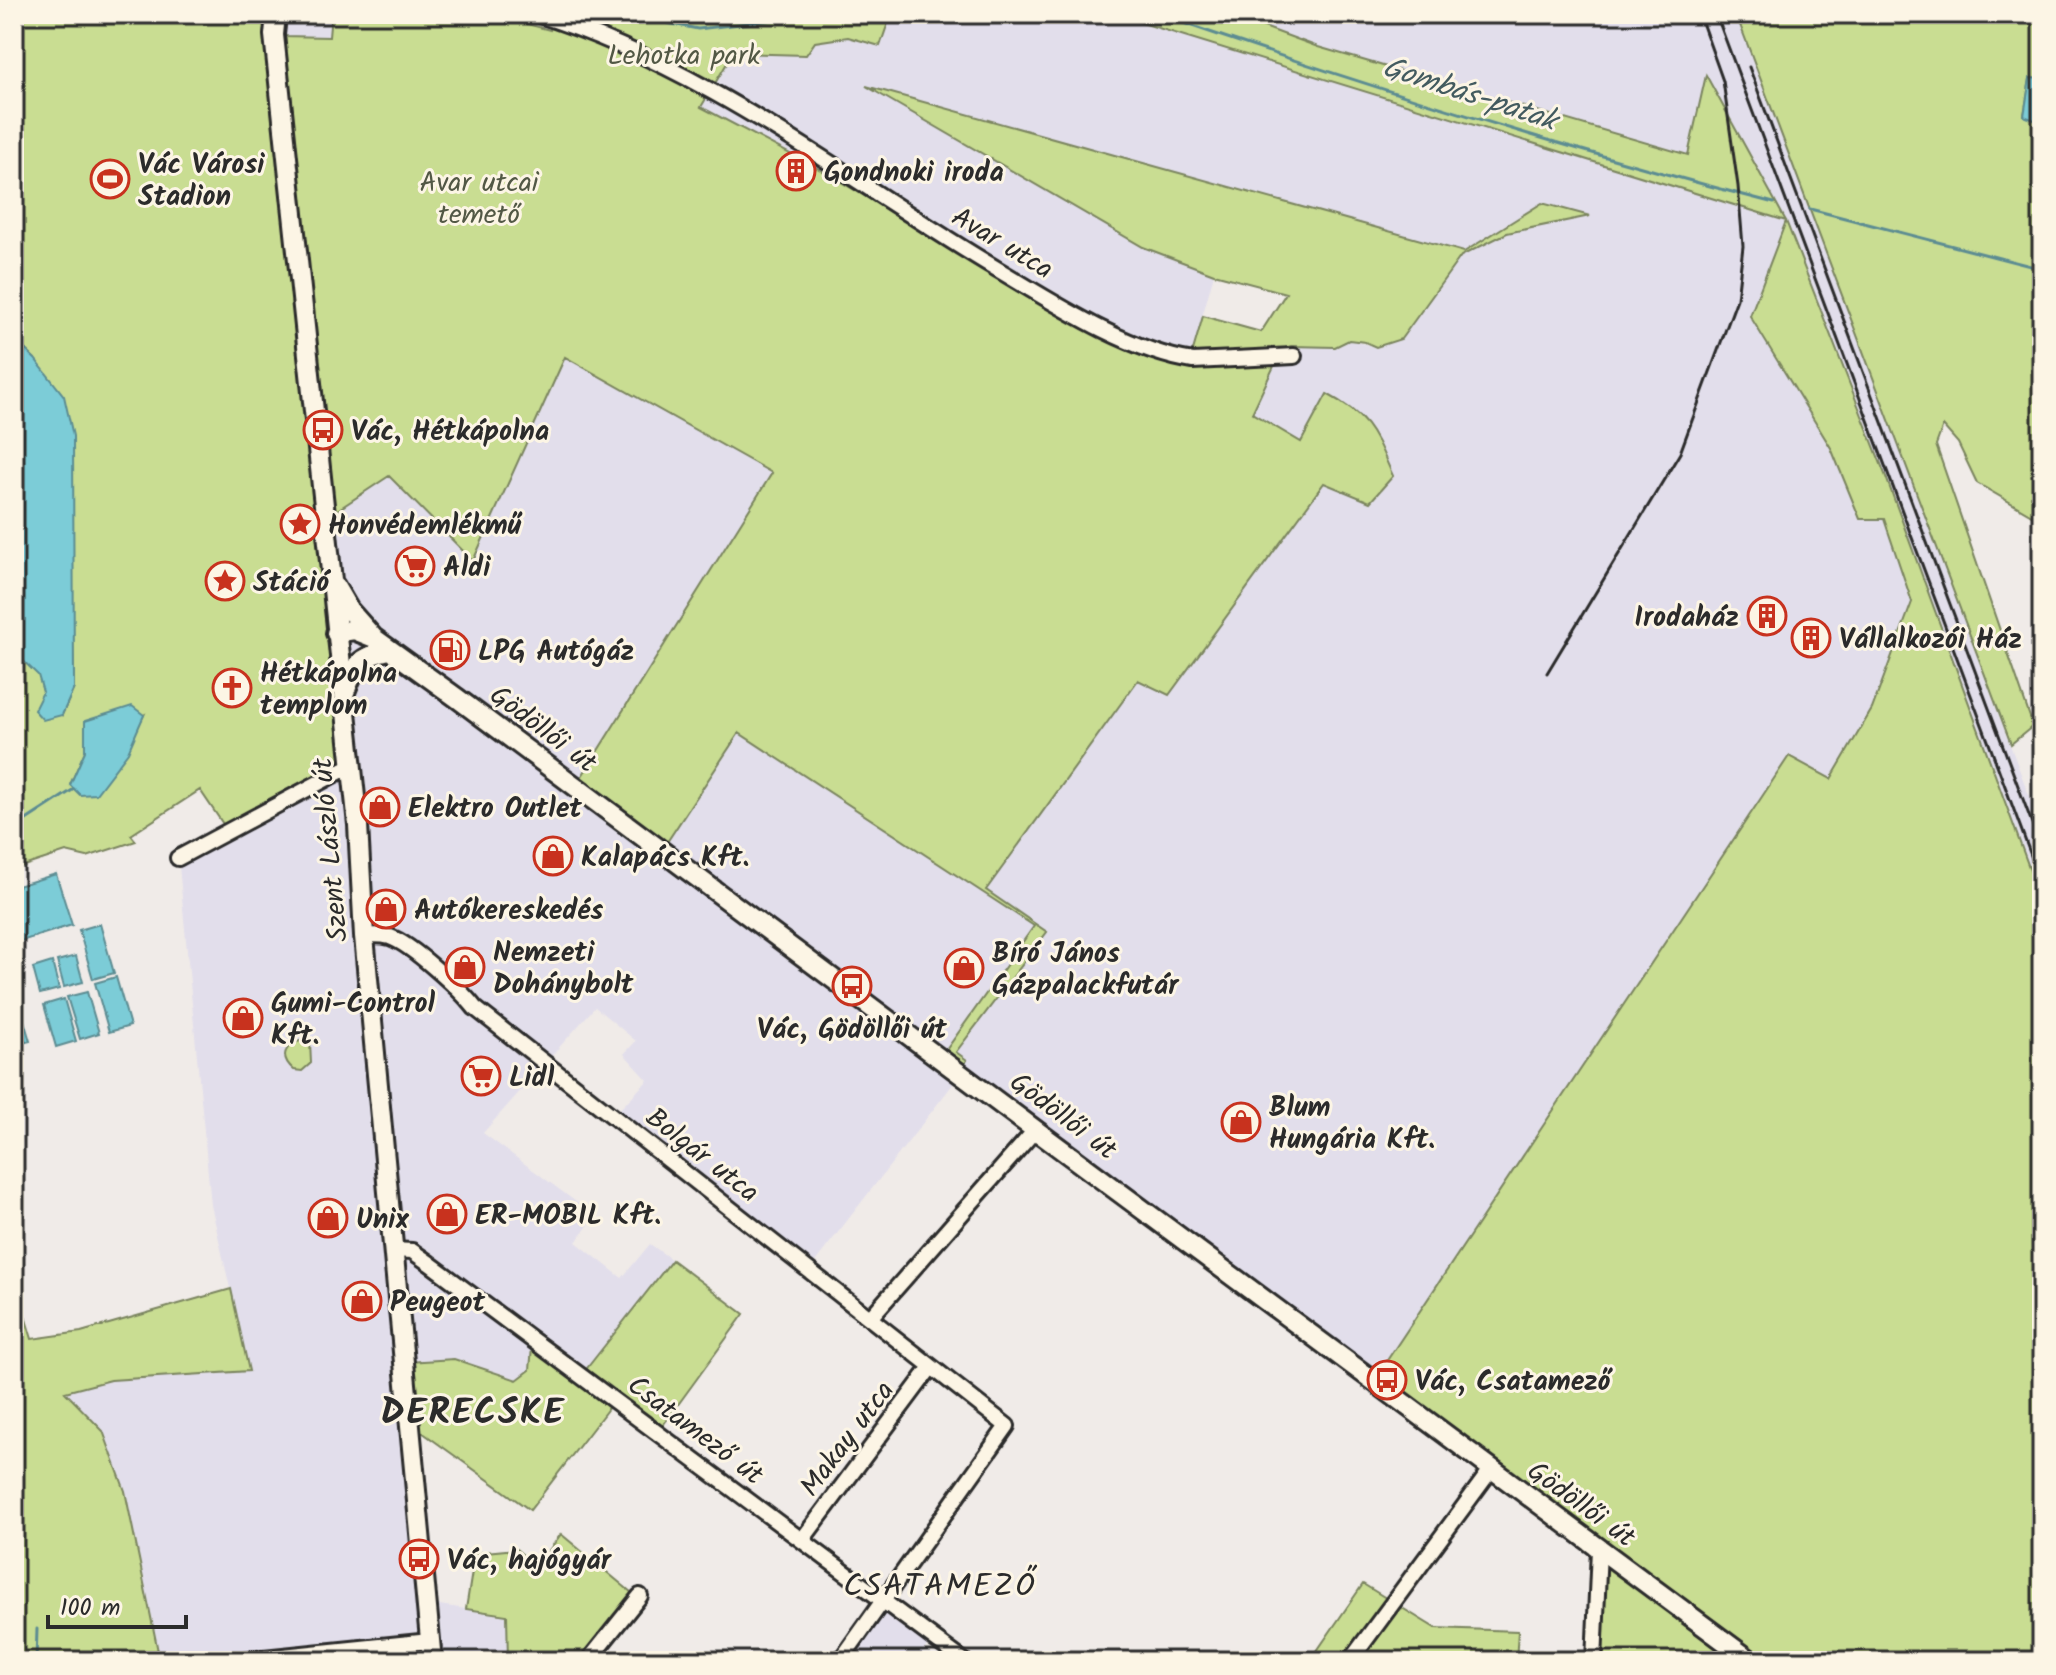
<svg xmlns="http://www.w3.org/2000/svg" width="2056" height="1675" viewBox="0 0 2056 1675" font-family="Kalam,sans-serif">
<rect width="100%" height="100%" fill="#f0ebe8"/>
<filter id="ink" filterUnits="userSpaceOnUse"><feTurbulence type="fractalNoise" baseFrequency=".0125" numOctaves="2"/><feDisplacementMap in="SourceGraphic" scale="16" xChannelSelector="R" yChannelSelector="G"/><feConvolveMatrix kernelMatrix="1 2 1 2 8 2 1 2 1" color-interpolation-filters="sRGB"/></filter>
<g filter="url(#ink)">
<!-- built -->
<path fill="#e2deeb" d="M288 14H331L330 37 284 36Z
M959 14H1113L1140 20 1785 221 1707 76 1689 155 1318 47 1229 14H1736L2042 830V903L1886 477 1786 222 1750 316 1831 448 1860 519H1884L1913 602 1872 709 1831 779 1789 757 1374 1380 960 1075 812 1266 619 1110 648 1080 624 1054 636 1041 595 1007 483 1133 595 1216 576 1242 622 1278 650 1244 672 1260 584 1373 533 1336 530 1370 517 1380 454 1359 409 1362 419 1602 507 1615 508 1661H160L125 1491 103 1431 65 1392 111 1380 249 1371 211 1205 179 866 181 852 225 827 327 517 389 476 473 561 564 357 772 473 577 784 661 851 738 733 1034 926 940 1059 956 1052 1047 932 985 890 1138 679 1169 695 1324 482 1327 395 1301 442 1251 413 1282 349 1291 346 1335 347 1349 340 1376 347 1401 339 1461 256 1507 233 1588 216 1542 203 1464 252 870 88 1143 247 1214 274 1192 354 1176 363 1094 330 817 168 701 107 733 53 805 55 815 42 848 37 880 46 889 20Z
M882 1612 928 1644 917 1661H847Z"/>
<!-- green -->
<path fill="#c9dd92" stroke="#7a845e" stroke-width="2" fill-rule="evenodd" d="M14 14H288L284 36 329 37 331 14H489L550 30 553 14H959L889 20 880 46 848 37 815 42 806 55 733 53 701 107 817 168 1094 330 1128 347 1192 354 1203 316 1261 332 1286 293 1214 274 1143 247 866 86 1464 252 1542 203 1590 216 1507 233 1461 256 1401 339 1376 347 1365 342 1349 340 1335 347 1291 346 1282 349 1252 413 1301 442 1327 394C1370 417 1374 433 1393 476L1370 502 1324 483 1169 695 1138 680 986 890 1047 932 956 1052 967 1060 959 1074 939 1060 1034 926 739 733 661 851 577 784 772 473 565 357 473 561 389 476 327 517 355 760 225 827 200 790 131 835 136 841 87 857 66 852 14 869V652L39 675 43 692 62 715 74 688 73 631 35 359 14 339ZM144 715 139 725 70 785 85 751Z
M1113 14H1229L1318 47 1688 155 1706 75 1786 221 1886 477 2042 903V1661H1588L1594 1543 1374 1380 1789 756 1831 779 1872 709 1912 602 1884 519H1860L1831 448 1750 316 1786 221Z
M1736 14H2042V79H2030L2024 115 2042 123V521L1977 483 1958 443 1943 426 1936 445 2033 726 2011 744Z
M303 1040 310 1042 311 1063 302 1071 294 1070C278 1056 285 1045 303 1040Z
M672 1260 744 1314 661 1428 616 1398 530 1510 419 1430 408 1362 454 1359 517 1380 530 1370 533 1335 584 1372Z
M14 1280 32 1339 81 1332 231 1289 249 1371 111 1380 65 1392 103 1431 125 1491 160 1661H14Z
M561 1534 632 1593 590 1661H508L507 1615 466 1609 475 1553 516 1549 537 1567Z
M1363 1584 1435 1628 1518 1631 1516 1661H1310Z"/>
<!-- water -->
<path fill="#7cccd7" stroke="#5c8c92" stroke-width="2" d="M2030 78 2042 79V123L2024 116Z
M14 339 35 359 64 396 73 436 74 688 62 715 43 720 34 710 43 692 38 675 14 652Z
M132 706 144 715 128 752 96 794 80 795 70 785 85 751V721Z
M56 874 72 925 15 943 14 887Z
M100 924 114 973 93 979 79 930Z
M76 956 83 982 64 987 57 961Z
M52 962 59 989 40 994 33 968Z
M116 977 130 1026 109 1032 95 983Z
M87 992 99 1033 80 1039 67 997Z
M64 999 76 1041 56 1047 44 1005Z
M20 1007 30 1041 14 1045V1009Z"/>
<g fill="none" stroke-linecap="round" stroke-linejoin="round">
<!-- stream -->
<path stroke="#5c8c92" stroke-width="3" d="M650 14 667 23 698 29 823 14
M1157 14C1360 84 1566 149 1774 203
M1810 209 2042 269
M14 828 74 789
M36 1661 37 1629"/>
<!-- minor casing -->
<g stroke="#2b2b2b" stroke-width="20">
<path id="minor" d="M536 14C705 66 846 179 997 269 1054 303 1127 351 1193 361L1294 356
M178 858 352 765
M364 936C373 935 382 935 390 937 411 944 461 990 475 1008L1007 1426 840 1661
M393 1250 412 1251 429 1263 964 1661
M870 1318 1036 1129
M802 1540 931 1367
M234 1661 430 1641
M588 1661 640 1596
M1350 1661 1490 1471
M1594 1661 1599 1549"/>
</g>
<!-- major casing -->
<g stroke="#2b2b2b" stroke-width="24">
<path id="major" d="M276 14 274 35 358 825 364 936 432 1661
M335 586 349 610 372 636
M336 633 354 630 374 638 457 698C888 1019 1318 1343 1751 1661
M345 692C356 664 358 657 389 650"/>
</g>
<!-- minor -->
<use href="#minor" stroke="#fcf5e5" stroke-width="14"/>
<!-- major -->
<use href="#major" stroke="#fcf5e5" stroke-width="18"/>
<!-- rail -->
<path stroke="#2b2b2b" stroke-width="3" d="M1716 14 2042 885
M1749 67 2042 850
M1547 673 1680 453 1737 299 1743 246 1738 186 1723 81 1699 14"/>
</g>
</g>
<!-- icons -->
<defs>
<g id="building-ring" transform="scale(2)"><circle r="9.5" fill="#fcf5e5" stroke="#c8321e" stroke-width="1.5"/><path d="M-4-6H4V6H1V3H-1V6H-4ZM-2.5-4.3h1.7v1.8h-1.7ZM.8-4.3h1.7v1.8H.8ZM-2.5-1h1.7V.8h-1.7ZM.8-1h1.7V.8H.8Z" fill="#c8321e"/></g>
<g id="stadium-ring" transform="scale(2)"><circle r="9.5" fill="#fcf5e5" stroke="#c8321e" stroke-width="1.5"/><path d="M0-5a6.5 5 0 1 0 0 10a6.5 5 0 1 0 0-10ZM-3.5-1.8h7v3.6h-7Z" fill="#c8321e"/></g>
<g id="bus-ring" transform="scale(2)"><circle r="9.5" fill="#fcf5e5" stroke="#c8321e" stroke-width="1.5"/><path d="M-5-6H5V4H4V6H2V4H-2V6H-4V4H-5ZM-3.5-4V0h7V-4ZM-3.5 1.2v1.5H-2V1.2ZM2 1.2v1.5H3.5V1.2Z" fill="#c8321e"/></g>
<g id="sight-ring" transform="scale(2)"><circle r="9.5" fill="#fcf5e5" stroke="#c8321e" stroke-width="1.5"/><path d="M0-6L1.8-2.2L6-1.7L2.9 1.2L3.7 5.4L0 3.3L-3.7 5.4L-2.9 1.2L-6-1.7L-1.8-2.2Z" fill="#c8321e"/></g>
<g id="supermarket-ring" transform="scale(2)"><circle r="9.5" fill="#fcf5e5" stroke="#c8321e" stroke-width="1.5"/><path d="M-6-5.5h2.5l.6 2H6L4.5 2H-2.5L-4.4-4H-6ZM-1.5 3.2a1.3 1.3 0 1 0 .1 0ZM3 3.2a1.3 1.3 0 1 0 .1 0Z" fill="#c8321e"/></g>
<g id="fuel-ring" transform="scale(2)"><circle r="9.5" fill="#fcf5e5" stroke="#c8321e" stroke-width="1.5"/><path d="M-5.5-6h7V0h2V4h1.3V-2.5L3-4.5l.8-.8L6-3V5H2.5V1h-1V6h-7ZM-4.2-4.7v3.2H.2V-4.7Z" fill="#c8321e"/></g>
<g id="church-ring" transform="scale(2)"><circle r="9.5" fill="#fcf5e5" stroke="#c8321e" stroke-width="1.5"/><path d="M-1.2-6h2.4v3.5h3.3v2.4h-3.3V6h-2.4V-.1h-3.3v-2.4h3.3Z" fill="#c8321e"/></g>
<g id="shop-ring" transform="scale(2)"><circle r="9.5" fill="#fcf5e5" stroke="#c8321e" stroke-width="1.5"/><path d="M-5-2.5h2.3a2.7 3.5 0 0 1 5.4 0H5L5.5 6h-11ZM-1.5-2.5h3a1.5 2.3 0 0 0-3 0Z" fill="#c8321e"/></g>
</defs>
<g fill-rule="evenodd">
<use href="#building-ring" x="796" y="171"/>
<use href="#stadium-ring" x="110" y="179"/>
<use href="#bus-ring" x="323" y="430"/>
<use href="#sight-ring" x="300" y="524"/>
<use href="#supermarket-ring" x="415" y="566"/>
<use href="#sight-ring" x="225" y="581"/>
<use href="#building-ring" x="1767" y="616"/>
<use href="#building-ring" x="1811" y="638"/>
<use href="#fuel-ring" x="450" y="650"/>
<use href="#church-ring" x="232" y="688"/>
<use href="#shop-ring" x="380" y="807"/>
<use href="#shop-ring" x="553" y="856"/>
<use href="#shop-ring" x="386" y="909"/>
<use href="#shop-ring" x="465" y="967"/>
<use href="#shop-ring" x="964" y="968"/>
<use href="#bus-ring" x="852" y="986"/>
<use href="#shop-ring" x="243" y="1018"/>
<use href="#supermarket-ring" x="481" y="1076"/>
<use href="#shop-ring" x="1241" y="1122"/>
<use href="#shop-ring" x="447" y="1214"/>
<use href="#shop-ring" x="328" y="1218"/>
<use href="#shop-ring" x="362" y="1301"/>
<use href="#bus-ring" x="1387" y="1380"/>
<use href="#bus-ring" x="419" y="1559"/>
</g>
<g text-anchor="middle" stroke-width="6" stroke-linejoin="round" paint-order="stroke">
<!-- park labels -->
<g font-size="28" fill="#525845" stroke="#fcf5e5">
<text x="684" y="64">Lehotka park</text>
<text x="479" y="191">Avar utcai<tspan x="479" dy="32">temető</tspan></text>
</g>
<!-- poi labels -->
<g font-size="28" font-weight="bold" fill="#2b2b2b" stroke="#fcf5e5" text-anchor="start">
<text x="138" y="173">Vác Városi<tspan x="138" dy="32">Stadion</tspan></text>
<text x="824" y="181">Gondnoki iroda</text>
<text x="351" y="440">Vác, Hétkápolna</text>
<text x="328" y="534">Honvédemlékmű</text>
<text x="443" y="576">Aldi</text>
<text x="253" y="591">Stáció</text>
<text x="1739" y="626" text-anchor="end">Irodaház</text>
<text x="1839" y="648">Vállalkozói Ház</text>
<text x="478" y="660">LPG Autógáz</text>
<text x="260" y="682">Hétkápolna<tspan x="260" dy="32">templom</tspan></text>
<text x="408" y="817">Elektro Outlet</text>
<text x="581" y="866">Kalapács Kft.</text>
<text x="414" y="919">Autókereskedés</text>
<text x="493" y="961">Nemzeti<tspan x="493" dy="32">Dohánybolt</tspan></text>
<text x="992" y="962">Bíró János<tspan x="992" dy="32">Gázpalackfutár</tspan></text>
<text x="271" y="1012">Gumi-Control<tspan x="271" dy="32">Kft.</tspan></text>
<text x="852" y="1038" text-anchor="middle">Vác, Gödöllői út</text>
<text x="509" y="1086">Lidl</text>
<text x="1269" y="1116">Blum<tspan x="1269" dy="32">Hungária Kft.</tspan></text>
<text x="475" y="1224">ER-MOBIL Kft.</text>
<text x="356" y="1228">Unix</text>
<text x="390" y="1311">Peugeot</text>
<text x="1415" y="1390">Vác, Csatamező</text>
<text x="447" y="1569">Vác, hajógyár</text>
</g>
<!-- street labels -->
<g font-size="28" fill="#2b2b2b" stroke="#fcf5e5">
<text transform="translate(1003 242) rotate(31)" y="10">Avar utca</text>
<text transform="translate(544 728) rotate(37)" y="10">Gödöllői út</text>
<text transform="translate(329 850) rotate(-95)" y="10">Szent László út</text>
<text transform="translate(1064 1115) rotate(37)" y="10">Gödöllői út</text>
<text transform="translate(703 1154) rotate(38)" y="10">Bolgár utca</text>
<text transform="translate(696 1429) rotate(37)" y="10">Csatamező út</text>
<text transform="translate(846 1438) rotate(-53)" y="10">Makay utca</text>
<text transform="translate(1582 1503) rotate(36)" y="10">Gödöllői út</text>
</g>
<!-- water labels -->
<g font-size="30" font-style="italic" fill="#435b5f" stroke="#fcf5e5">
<text transform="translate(1470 93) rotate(18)" y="10">Gombás-patak</text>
</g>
<!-- quarter labels -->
<g font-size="32" letter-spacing="2" fill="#2b2b2b" stroke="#fcf5e5">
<text x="940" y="1596">CSATAMEZŐ</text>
</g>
<!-- district labels -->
<g font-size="36" font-weight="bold" letter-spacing="2" fill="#2b2b2b" stroke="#fcf5e5">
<text x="473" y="1423">DERECSKE</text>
</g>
</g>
<!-- margin -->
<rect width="2056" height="1675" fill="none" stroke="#fcf5e5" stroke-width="48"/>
<rect x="24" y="24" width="2008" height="1627" fill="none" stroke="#2b2b2b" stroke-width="3" filter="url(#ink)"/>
<!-- scale -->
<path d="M48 1615v12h138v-12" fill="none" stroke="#2b2b2b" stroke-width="4"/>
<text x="60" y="1615" font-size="24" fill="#2b2b2b" stroke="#fcf5e5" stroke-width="6" paint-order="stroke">100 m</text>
</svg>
